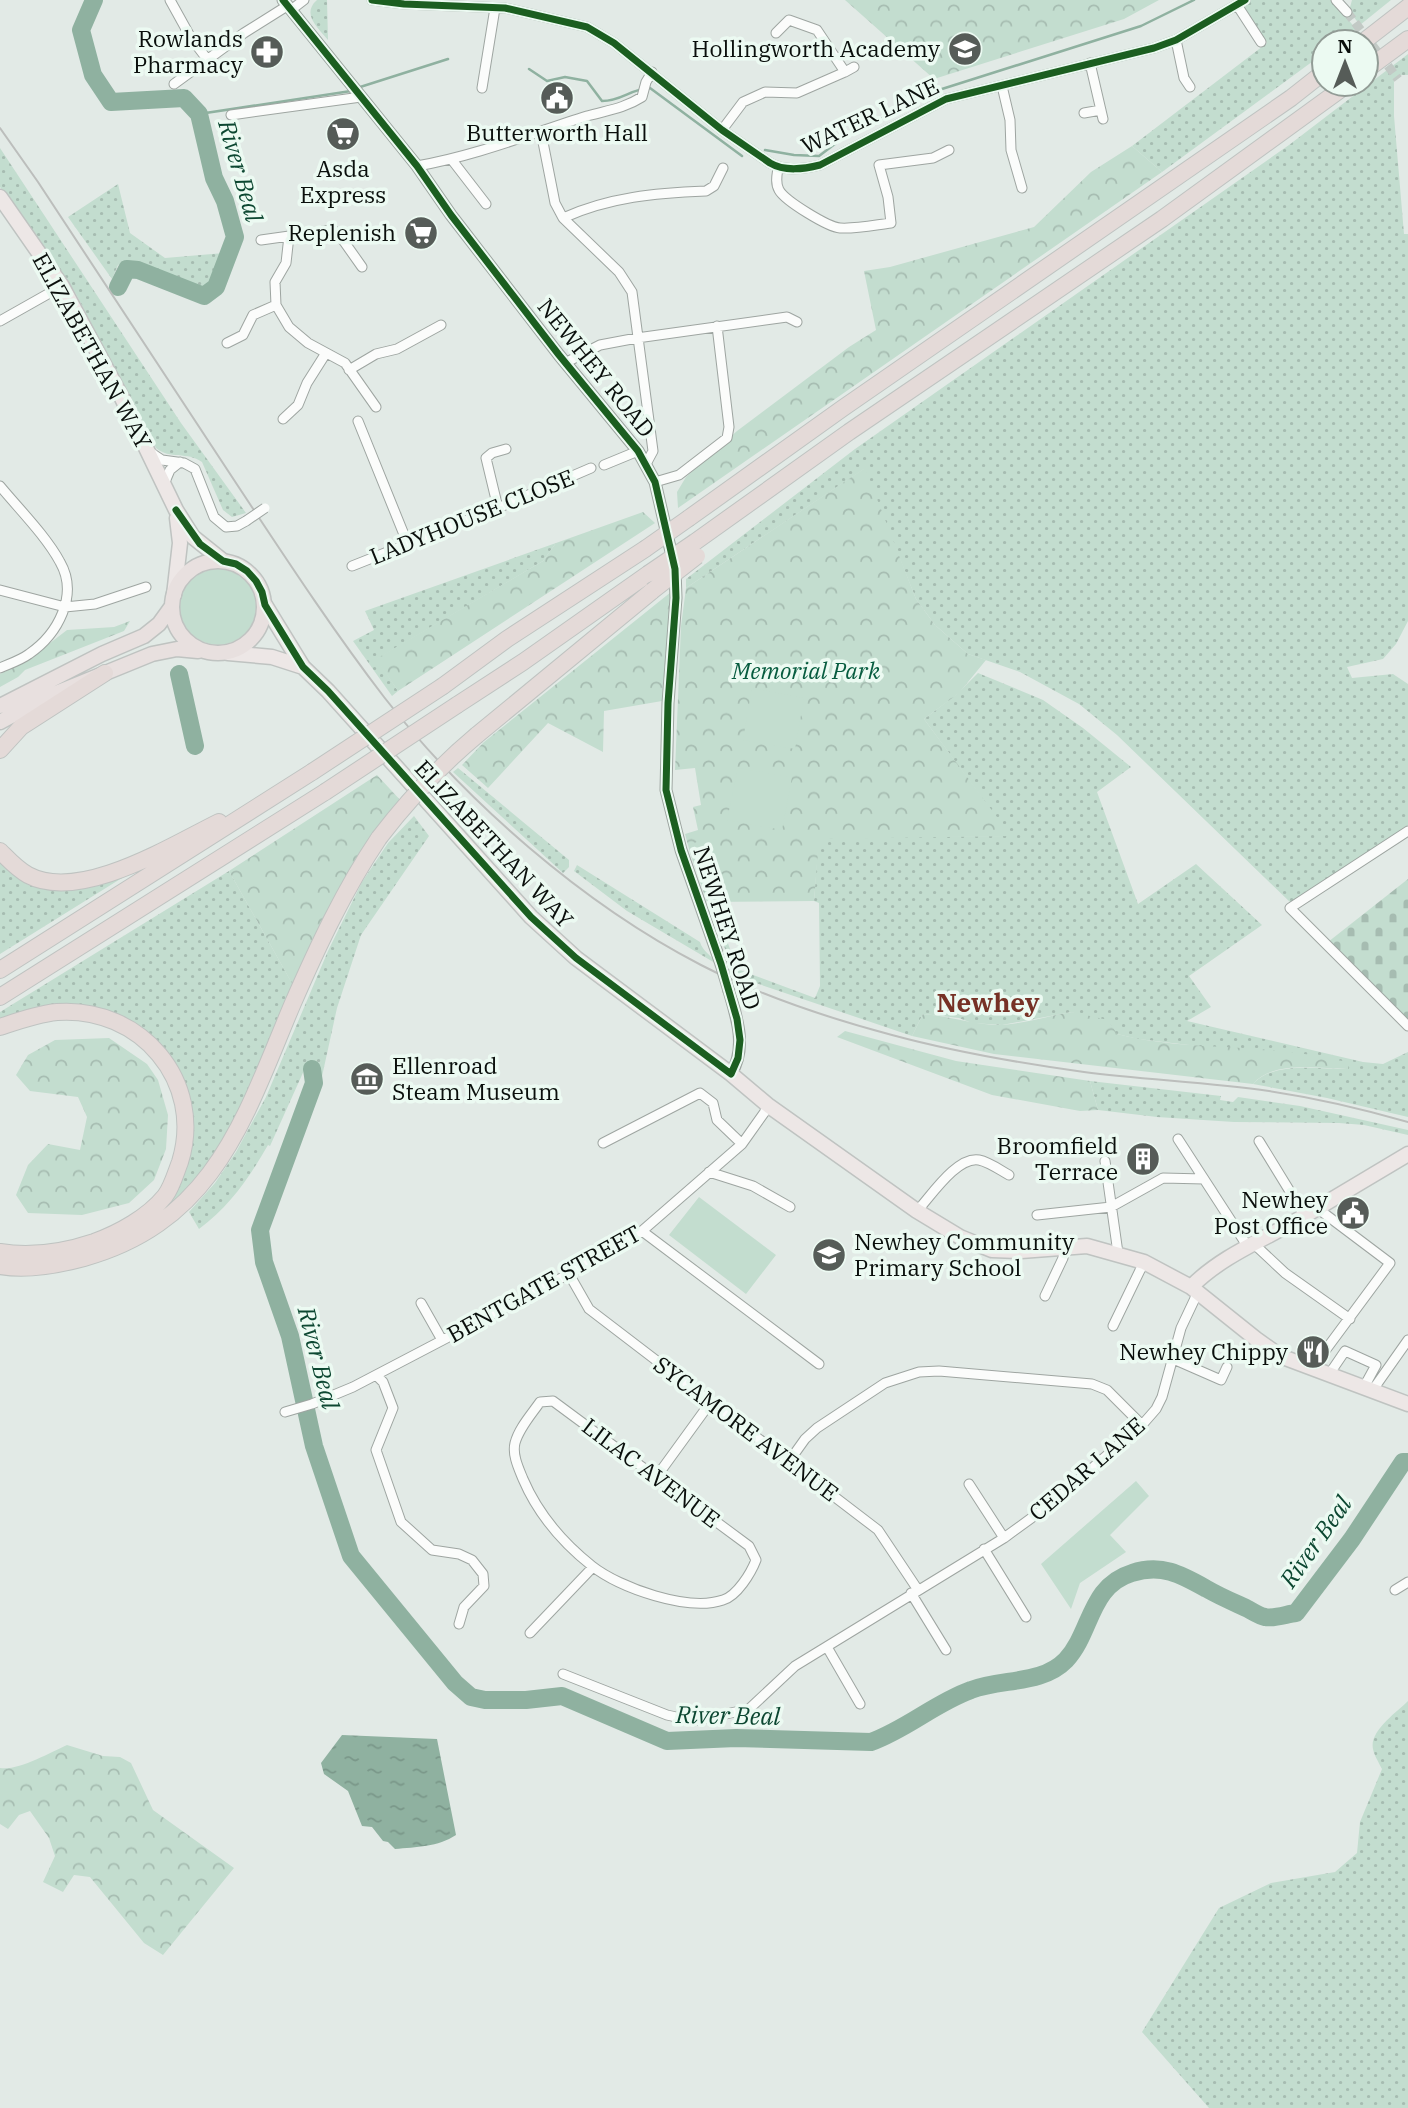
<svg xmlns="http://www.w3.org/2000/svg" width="1408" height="2108" viewBox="0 0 1408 2108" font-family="'IBM Plex Serif',serif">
<defs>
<pattern id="grass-dots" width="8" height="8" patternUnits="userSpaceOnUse" patternTransform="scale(1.75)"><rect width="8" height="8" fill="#c3ddcf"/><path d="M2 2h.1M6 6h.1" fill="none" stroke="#a6bcb1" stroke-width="1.8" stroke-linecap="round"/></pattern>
<pattern id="forest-crowns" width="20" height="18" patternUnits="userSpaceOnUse" patternTransform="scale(1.75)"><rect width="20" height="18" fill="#c3ddcf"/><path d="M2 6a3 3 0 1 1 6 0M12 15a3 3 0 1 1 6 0" fill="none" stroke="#a6bcb1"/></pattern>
<pattern id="cemetery-stones" width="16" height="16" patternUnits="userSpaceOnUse" patternTransform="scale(1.75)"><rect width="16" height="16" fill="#c3ddcf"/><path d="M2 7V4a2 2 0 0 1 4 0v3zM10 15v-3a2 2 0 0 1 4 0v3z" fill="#a6bcb1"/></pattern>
<pattern id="water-ripples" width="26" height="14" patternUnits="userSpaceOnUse" patternTransform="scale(1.75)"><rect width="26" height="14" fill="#8fb1a0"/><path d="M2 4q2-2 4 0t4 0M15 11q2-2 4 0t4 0" fill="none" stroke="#7a9789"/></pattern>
</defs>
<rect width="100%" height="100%" fill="#e2eae6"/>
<!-- grass -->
<path fill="url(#grass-dots)" d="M317 0H327L328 40C318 28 301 14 317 0Z
M1250 0H1332L1356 29 1338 42H1324V53L1162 172 1132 146 1267 43 1245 8 1246 3Z
M1352 0H1391L1360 25 1349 11Z
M1408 54V75H1402L1394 80V116L1404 234H1408V621L1396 644 1383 659 1347 667 1352 678 1393 674 1408 684V825L1292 904 1117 735 1079 704 1020 672 968 654 935 625 916 599 864 469 686 588V579L855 449 1289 145Z
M0 148 181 423 246 513 232 517 223 510 202 462C187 451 170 460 156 448L76 294 54 260 0 187Z
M118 184 130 233 165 258 224 253C220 267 218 289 201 290 181 281 138 256 118 265L112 279 68 217Z
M556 543 543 561 377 659 398 691 392 696 353 641 374 630 365 611Z
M978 673 1043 700 1083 728 1131 767 1097 792 1138 904 1196 864 1262 925 1189 976 1211 1007 1187 1021 1363 1062 1383 1064 1408 1052V1117L1327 1098 1253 1084C1273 1061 1318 1069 1348 1069L1275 1051 1223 1049 1138 1039 1117 1034 1072 1012 1002 1025 972 1023 959 1018 923 1014 912 1036 735 976 711 911 716 909 737 969 815 998 820 986 819 903 814 901 818 842 789 837 1010 836 924 719 957 694Z
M458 768 569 860V867L563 873 453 772Z
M414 816 429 836 361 935 337 1008 321 1081 316 1067 306 1066 270 1146 268 1145C249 1178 230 1206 199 1229L189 1212 215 1183 236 1152 266 1097 328 951 362 882 388 843Z
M0 858 38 884 154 858 0 954Z
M577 865 700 942C703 952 711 954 715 963L627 911 574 871Z
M229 871 293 985C268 1046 246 1109 208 1163 198 1178 184 1190 172 1204L168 1199 176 1183 180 1081 104 1013 0 1023V1012Z
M1090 1081 1221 1096 1220 1100 1233 1102 1238 1097 1300 1106 1408 1130V1135L1364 1125 1339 1123 1234 1122 1157 1117 1098 1110Z
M1408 1701V2108H1209L1142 2032 1219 1908 1271 1883 1335 1872 1357 1853 1360 1822 1382 1769C1379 1763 1374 1755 1373 1749 1369 1731 1397 1712 1408 1701Z"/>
<!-- forest -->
<path fill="url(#forest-crowns)" d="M845 0H1159L1124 19 934 79Z
M1132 146 1162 172 678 508 677 492 686 477 737 431 849 347 876 330 864 271 890 267 1034 227 1091 172Z
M865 468 916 599 935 625 968 654 986 660 959 693 924 719 1011 836 819 839 814 901 707 902 691 856 685 834 698 830 693 807 701 805 695 768 675 770 681 626 686 588Z
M643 512 655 523 398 691 376 659 543 561 556 543Z
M671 592 662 701 604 711 603 752 548 723 488 788 462 765 484 742Z
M130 621 124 631 25 670 18 677 0 687V674L28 660 67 630 114 627Z
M377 775 402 802 294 987 229 871Z
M1072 1012 1108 1020 1117 1034C1169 1047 1221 1046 1274 1050 1299 1052 1324 1058 1349 1062L1348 1069C1319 1069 1273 1060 1253 1084L994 1054 912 1036 923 1014C949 1016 974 1025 1000 1025 1023 1024 1048 1016 1072 1012Z
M845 1031 956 1061 1090 1081 1098 1110 1080 1111 992 1095 837 1037Z
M109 1038 147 1064 158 1080 168 1115 166 1149 154 1180 129 1203 82 1215 28 1213 16 1195 28 1165 48 1144 80 1150 87 1117 78 1097 30 1091 16 1075 28 1055 55 1040Z
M67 1745 103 1756 120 1757 131 1763 153 1810 234 1868 163 1955 144 1943 90 1877 74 1875 63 1892 43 1882 55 1856 49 1838 30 1811 19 1815 8 1829 0 1824V1768C18 1771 49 1753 67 1745Z"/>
<!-- cemetery -->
<path fill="url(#cemetery-stones)" d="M1408 879V1024L1328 942Z"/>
<!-- garden -->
<path fill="#c3ddcf" d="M180 607a38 38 0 1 1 76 0a38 38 0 1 1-76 0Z
M752 688 804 698 795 749 743 740Z
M738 768 792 777 782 830 727 820Z
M703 839 729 886 706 894 690 845Z
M699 1197 776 1255 746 1294 669 1235Z
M1136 1481 1149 1496 1110 1535 1126 1552 1080 1583 1071 1609 1041 1564Z"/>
<!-- water -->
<path fill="url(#water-ripples)" d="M342 1735 437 1739 456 1835C438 1847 416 1847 395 1849L388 1842 383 1841 372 1827 362 1826 348 1791 324 1774 321 1763Z"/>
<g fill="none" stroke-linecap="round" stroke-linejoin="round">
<!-- stream -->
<path stroke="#8fb1a0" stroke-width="2.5" d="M529 69 547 81 565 77 587 81 602 101C622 101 630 89 650 88L742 156
M357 88 448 59
M199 114 351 91
M765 150 794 155 819 156 856 128 885 117 923 95 1141 26 1194 0"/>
<!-- river -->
<path stroke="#8fb1a0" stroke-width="18" d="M94 0 81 30 93 75 111 102 184 98 199 114 214 178 225 201 235 237 216 287 204 296 138 270 127 269 118 287
M179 674 195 746
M312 1069 314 1083 260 1230 264 1262 290 1336 314 1446 351 1556 455 1683 471 1697 485 1700H526L562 1696 667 1741 736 1738 871 1742C907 1729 935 1703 971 1690 1001 1678 1042 1685 1066 1660 1092 1632 1089 1586 1132 1573 1162 1563 1182 1575 1207 1589 1219 1596 1233 1602 1246 1608 1252 1611 1259 1616 1265 1617 1274 1619 1287 1614 1296 1613L1352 1539 1403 1462H1408"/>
<!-- minor-tunnel -->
<path stroke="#c2c9c5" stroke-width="9" stroke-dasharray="9 4.5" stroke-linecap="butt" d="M1347 12 1398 79"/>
<!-- minor casing -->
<g stroke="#9ea5a1" stroke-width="11">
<path id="minor" d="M170 0 191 38 207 59
M372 0 404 4 505 8 587 27 614 43 722 130 770 163C785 172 804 169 820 165L946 99 1154 48 1176 40 1245 0
M1336 0 1347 12
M1237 5 1261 42
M291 10 304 0
M1176 40 1184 78 1190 87
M1090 63 1103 119
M845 72 854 67
M174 84 244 33 287 6
M1002 86 1010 120 1011 150 1022 188
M482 88 495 8
M1084 113 1101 110
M231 115 361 97
M722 130 743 102 765 92 797 93 845 72 817 30 789 20 776 33
M541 132 555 203 563 218 619 272 632 292 653 451 646 464
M452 160 486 204
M417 166C475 156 530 134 587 116 608 110 623 109 642 97L646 82 652 72
M778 168C777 175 775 183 779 190 785 201 828 227 840 228 856 229 875 225 891 223L888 197 879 165 933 158 949 150
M563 218C609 197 656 193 706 191L714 186 723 168
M289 236 286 263 275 282 276 305 289 327 308 343 345 363 376 407
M261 240 332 230 338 233 362 267
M0 321 62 286
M227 343 243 335 253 315 276 305
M565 363 600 345 637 338 787 317 797 322
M349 370 376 354 397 349 441 325
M283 419 298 405 307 383 326 353
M358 421 407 542
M150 452 162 460 184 463 195 469 214 517 226 527 237 526 246 521
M604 465 638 451
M655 482 679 475 727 438 729 427 717 326
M164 484 170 470 180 462
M0 486C19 509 46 536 60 562 79 595 58 634 29 654 21 660 9 664 0 668
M498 508 486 458 492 453 506 449
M352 566 498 508 591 468
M0 590 65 607 95 604 146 587
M1408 831 1290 908 1408 1026
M1178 1139 1248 1247
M1259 1141 1305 1216
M603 1143 700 1093 713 1103 717 1120 742 1144
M1105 1161 1118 1253
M709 1172 753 1186 790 1207
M917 1211C931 1196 957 1156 979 1160 989 1162 1000 1170 1009 1175
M1037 1215 1111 1207 1163 1178 1204 1179
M642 1231 819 1364
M1254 1244 1285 1273 1350 1319
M569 1274 589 1309 878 1530 918 1590
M1045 1296 1063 1258 1064 1246
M421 1303 442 1340
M1113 1326 1144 1262
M1173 1359 1221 1380 1227 1367
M1313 1367 1390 1263 1317 1208
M1330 1373 1345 1351 1376 1365 1364 1387
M376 1375 383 1382 393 1408 376 1450 401 1522 432 1550 459 1554 472 1560 483 1574 484 1586 464 1607 459 1624
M1372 1391 1408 1340
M553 1401 749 1546 756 1560C751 1573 737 1596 723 1600 688 1612 620 1588 592 1566 563 1543 538 1514 523 1479 519 1469 512 1455 515 1443 519 1428 531 1415 540 1402Z
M285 1412 312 1404 353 1387 569 1274 642 1231 742 1144 769 1106
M790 1460 805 1439 817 1428 885 1383 919 1372 939 1371 1092 1384 1107 1390 1142 1425
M657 1476 710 1403
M969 1484 1004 1538
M984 1549 1026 1617
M1395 1590 1408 1582
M911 1593 946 1650
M530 1633 593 1567
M827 1647 860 1704
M563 1674 667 1715 694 1721 749 1709 795 1666 1004 1538 1052 1503 1142 1425 1156 1409 1162 1397 1181 1328 1198 1292"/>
</g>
<!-- tertiary casing -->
<g stroke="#9ea5a1" stroke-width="13">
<path id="tertiary" d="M283 0 417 166 451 215 559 355 638 451 655 482 675 569 676 598 668 703 666 790 681 850 721 964
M729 991C737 1018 747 1048 731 1074"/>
</g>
<!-- primary casing -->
<g stroke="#bfc3c1" stroke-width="17">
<path id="primary" d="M0 197 62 286 120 394 176 510 193 537 223 561
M174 595 180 543 177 518
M265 605 303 667 328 691 531 917 576 958 731 1074 769 1106 917 1211 960 1237 992 1250 1021 1251 1087 1246 1144 1262 1191 1287 1256 1339 1280 1356 1408 1404
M228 653 272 657 303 667
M1191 1287C1222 1255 1268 1238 1306 1215 1340 1195 1374 1174 1408 1154"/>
</g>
<!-- trunk casing -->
<g stroke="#bfc3c1" stroke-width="17">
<path id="trunk" d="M172 607a46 46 0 1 1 92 0a46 46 0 1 1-92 0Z
M0 706 102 654 144 636 159 624 172 606
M0 722 44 698 152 654 177 649 198 651"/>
</g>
<!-- motorway casing -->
<g stroke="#bfc3c1" stroke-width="18">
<path id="motorway" d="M1363 42 1408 7
M1366 70 1408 39
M689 518 843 408 1291 98 1324 72
M695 542 849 432 1162 219 1348 84
M443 686 507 639 645 549
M457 705 523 662 648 574
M477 735 652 591
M0 750 21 727 105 673
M0 851C9 860 17 869 28 875 80 903 172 845 219 822
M0 970 312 772
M0 997 325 792
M0 1027C18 1021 37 1014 57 1012 140 1006 205 1081 180 1162 176 1172 172 1187 165 1196 148 1217 119 1233 94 1242 64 1252 32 1257 0 1252
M0 1266C27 1271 58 1265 84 1258 216 1221 245 1116 293 1003 318 946 344 890 379 838"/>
</g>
<!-- minor -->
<use href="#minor" stroke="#fbfcfb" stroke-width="9"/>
<!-- tertiary -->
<use href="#tertiary" stroke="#fbfcfb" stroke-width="10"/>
<!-- primary -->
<use href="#primary" stroke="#ede7e6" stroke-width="14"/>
<!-- trunk -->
<use href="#trunk" stroke="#e8e0df" stroke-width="14"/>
<!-- motorway -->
<use href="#motorway" stroke="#e4dad8" stroke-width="16"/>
<!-- tram -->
<path stroke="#bcbebc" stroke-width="2" d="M0 128 38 182C104 283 171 384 238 486 285 557 332 629 384 697 466 802 583 904 701 965 761 996 828 1018 892 1035 955 1052 1019 1063 1084 1072 1146 1080 1208 1082 1269 1091 1316 1098 1363 1109 1408 1122"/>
<!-- minor-bridge casing -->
<g stroke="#9ea5a1" stroke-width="11" stroke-linecap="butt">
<path id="minor-bridge" d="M246 521 265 508"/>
</g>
<!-- tertiary-bridge casing -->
<g stroke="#9ea5a1" stroke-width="13" stroke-linecap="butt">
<path id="tertiary-bridge" d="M721 964 729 991"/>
</g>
<!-- motorway-bridge casing -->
<g stroke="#bfc3c1" stroke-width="18" stroke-linecap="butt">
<path id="motorway-bridge" d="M645 549 689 518
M648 574 695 542
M652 591 697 556
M312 772 443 686
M325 792 457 705
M379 838C408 800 440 766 477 735"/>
</g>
<!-- minor-bridge -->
<use href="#minor-bridge" stroke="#fbfcfb" stroke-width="9"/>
<!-- tertiary-bridge -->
<use href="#tertiary-bridge" stroke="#fbfcfb" stroke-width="10"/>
<!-- motorway-bridge -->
<use href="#motorway-bridge" stroke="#e4dad8" stroke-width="16"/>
<!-- cycleway casing -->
<g stroke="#ecfaf2" stroke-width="11">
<path id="cycleway" d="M372 0 404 4 505 8 587 27 614 43 722 130 770 163C785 172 804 169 820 165L946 99 1154 48 1176 40 1245 0
M176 510 200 544 223 561 236 564 247 571 256 581 262 592 265 605 303 667 328 691 531 917 576 958 731 1074 738 1058 740 1040 737 1019 721 964 681 850 666 790 668 703 676 598 675 569 655 482 638 451 559 355 451 215 417 166 283 0"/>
</g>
<!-- cycleway -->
<use href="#cycleway" stroke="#1b5e20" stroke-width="7"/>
</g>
<!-- icons -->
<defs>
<g id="school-disc" transform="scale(1.75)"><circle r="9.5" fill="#565c58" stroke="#ecfaf2"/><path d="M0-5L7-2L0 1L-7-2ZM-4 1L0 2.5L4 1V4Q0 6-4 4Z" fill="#fff"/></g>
<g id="pharmacy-disc" transform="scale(1.75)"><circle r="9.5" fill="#565c58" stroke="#ecfaf2"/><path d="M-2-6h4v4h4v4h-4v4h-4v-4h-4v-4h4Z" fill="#fff"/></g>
<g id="civic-disc" transform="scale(1.75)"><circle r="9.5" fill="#565c58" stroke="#ecfaf2"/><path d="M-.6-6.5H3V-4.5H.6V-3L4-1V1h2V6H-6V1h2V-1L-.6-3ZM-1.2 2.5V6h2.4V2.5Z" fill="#fff"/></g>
<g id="supermarket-disc" transform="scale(1.75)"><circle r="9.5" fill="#565c58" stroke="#ecfaf2"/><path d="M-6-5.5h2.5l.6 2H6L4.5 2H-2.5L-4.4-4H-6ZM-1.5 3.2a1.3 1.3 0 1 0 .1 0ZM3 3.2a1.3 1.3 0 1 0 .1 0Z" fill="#fff"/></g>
<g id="museum-disc" transform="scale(1.75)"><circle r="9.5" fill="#565c58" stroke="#ecfaf2"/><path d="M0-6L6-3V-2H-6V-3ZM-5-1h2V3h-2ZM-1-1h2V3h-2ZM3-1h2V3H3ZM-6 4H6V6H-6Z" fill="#fff"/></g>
<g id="building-disc" transform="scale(1.75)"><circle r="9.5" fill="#565c58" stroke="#ecfaf2"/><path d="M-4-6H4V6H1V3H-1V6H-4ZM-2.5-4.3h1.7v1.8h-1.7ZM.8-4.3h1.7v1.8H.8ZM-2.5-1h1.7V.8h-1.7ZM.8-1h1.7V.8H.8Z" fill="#fff"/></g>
<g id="restaurant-disc" transform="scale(1.75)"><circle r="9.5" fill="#565c58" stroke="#ecfaf2"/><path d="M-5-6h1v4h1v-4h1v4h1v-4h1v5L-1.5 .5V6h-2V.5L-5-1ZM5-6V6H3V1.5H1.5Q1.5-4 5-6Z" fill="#fff"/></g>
</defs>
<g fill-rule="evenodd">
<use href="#school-disc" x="965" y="49"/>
<use href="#pharmacy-disc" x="267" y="52"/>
<use href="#civic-disc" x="557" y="98"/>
<use href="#supermarket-disc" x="343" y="134"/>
<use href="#supermarket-disc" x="421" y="233"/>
<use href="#museum-disc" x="367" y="1079"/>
<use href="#building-disc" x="1143" y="1159"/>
<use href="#civic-disc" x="1353" y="1213"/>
<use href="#school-disc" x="829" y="1255"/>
<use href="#restaurant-disc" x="1313" y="1352"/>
</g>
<g text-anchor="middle" stroke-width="7" stroke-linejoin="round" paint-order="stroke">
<!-- poi labels -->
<g font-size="23" fill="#0a0f0c" stroke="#ecfaf2" text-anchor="end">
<text x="243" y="47">Rowlands<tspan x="243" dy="26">Pharmacy</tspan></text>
<text x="940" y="57">Hollingworth Academy</text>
<text x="557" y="141" text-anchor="middle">Butterworth Hall</text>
<text x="343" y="177" text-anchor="middle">Asda<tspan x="343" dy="26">Express</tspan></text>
<text x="396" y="241">Replenish</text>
<text x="392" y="1074" text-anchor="start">Ellenroad<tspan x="392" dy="26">Steam Museum</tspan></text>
<text x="1118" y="1154">Broomfield<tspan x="1118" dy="26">Terrace</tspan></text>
<text x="1328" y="1208">Newhey<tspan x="1328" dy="26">Post Office</tspan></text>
<text x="854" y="1250" text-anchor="start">Newhey Community<tspan x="854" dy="26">Primary School</tspan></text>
<text x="1288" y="1360">Newhey Chippy</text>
</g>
<!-- street labels -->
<g font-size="23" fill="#0a0f0c" stroke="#ecfaf2">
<text transform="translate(870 116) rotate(-25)" y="8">WATER LANE</text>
<text transform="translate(92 351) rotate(61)" y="8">ELIZABETHAN WAY</text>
<text transform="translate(596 368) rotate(51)" y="8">NEWHEY ROAD</text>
<text transform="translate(472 517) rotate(-22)" y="8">LADYHOUSE CLOSE</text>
<text transform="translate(494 844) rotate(47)" y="8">ELIZABETHAN WAY</text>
<text transform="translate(727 928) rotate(72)" y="8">NEWHEY ROAD</text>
<text transform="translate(544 1284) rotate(-29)" y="8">BENTGATE STREET</text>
<text transform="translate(746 1429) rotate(37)" y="8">SYCAMORE AVENUE</text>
<text transform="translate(1087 1469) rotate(-41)" y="8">CEDAR LANE</text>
<text transform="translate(651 1473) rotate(37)" y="8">LILAC AVENUE</text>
</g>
<!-- park labels -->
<g font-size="23" font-style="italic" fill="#075c3f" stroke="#ecfaf2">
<text x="806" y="679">Memorial Park</text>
</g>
<!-- water labels -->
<g font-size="24" font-style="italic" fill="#0c4731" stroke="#ecfaf2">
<text transform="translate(240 171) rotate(74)" y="8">River Beal</text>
<text transform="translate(318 1358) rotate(76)" y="8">River Beal</text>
<text transform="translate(1316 1542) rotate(-55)" y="8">River Beal</text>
<text transform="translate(728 1716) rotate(1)" y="8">River Beal</text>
</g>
<!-- quarter labels -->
<g font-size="26" font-weight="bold" fill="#763126" stroke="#ecfaf2">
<text x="988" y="1012">Newhey</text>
</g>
</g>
<!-- north arrow -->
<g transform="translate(1345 63)"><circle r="33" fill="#ecfaf2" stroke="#929c96" stroke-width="2"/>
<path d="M0-5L12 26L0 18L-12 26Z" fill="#565c58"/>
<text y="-10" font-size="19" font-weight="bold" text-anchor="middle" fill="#0a0f0c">N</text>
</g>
</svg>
